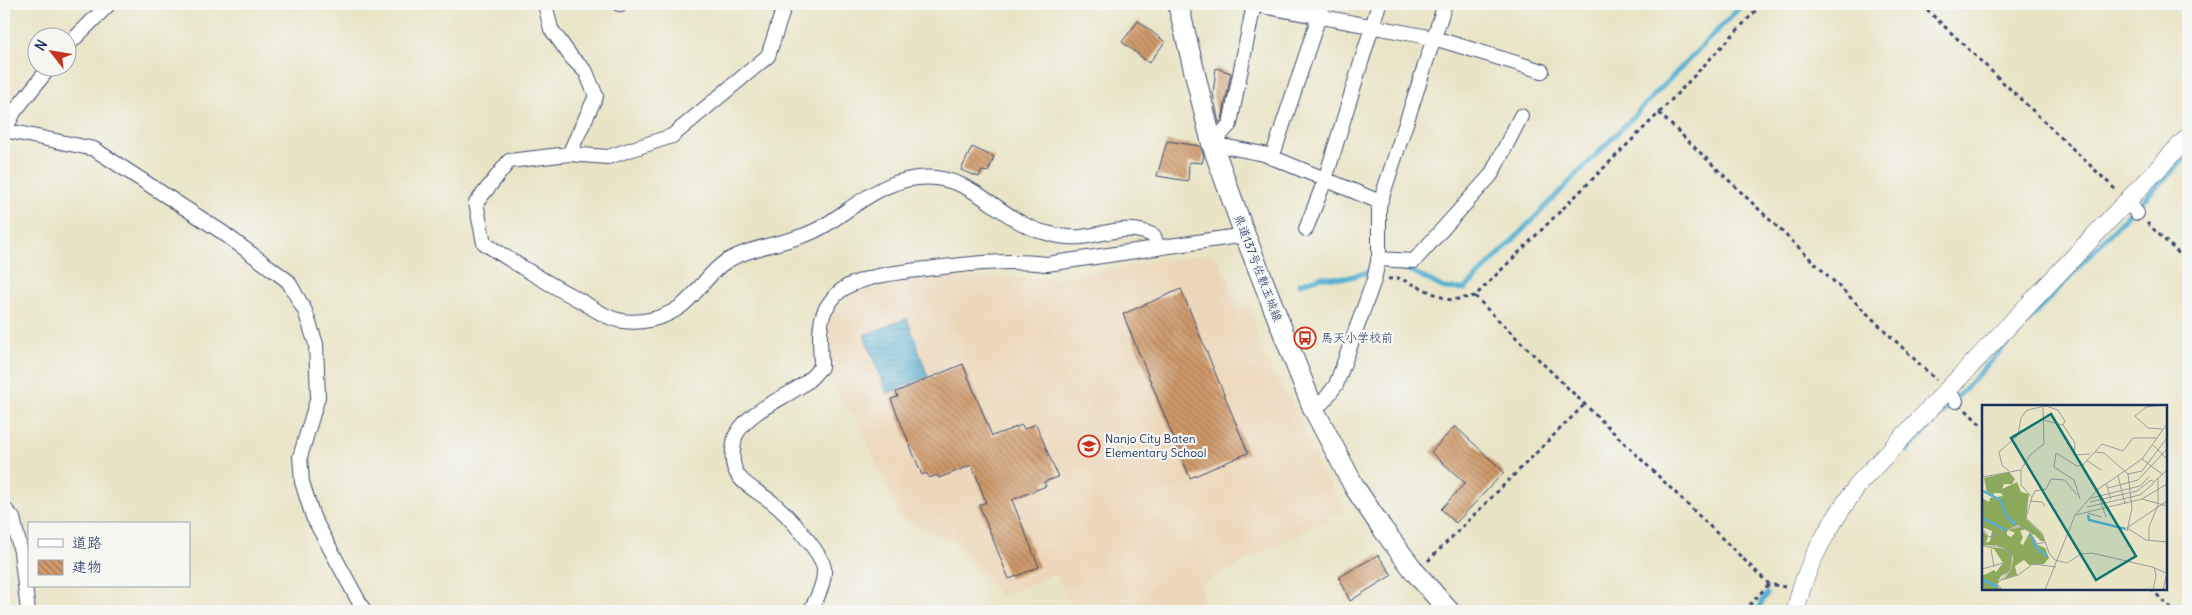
<svg xmlns="http://www.w3.org/2000/svg" width="2192" height="615" viewBox="0 0 2192 615" font-family="Delius,'Klee One',sans-serif">
<defs>
<pattern id="water-rules" width="6" height="5" patternUnits="userSpaceOnUse" patternTransform="scale(1.25)"><rect width="6" height="5" fill="#55b0d2"/><path d="M0 2.5h6" fill="none" stroke="#4690ae"/></pattern>
<pattern id="building-back-hatch" width="6" height="6" patternUnits="userSpaceOnUse" patternTransform="scale(1.25)"><rect width="6" height="6" fill="#ce9868"/><path d="M-1 5l2 2M0 0l6 6M5-1l2 2" fill="none" stroke="#a67c59"/></pattern>
</defs>
<rect width="100%" height="100%" fill="#f6f6f2"/>
<filter id="ink" filterUnits="userSpaceOnUse"><feTurbulence type="fractalNoise" baseFrequency=".02" numOctaves="2"/><feDisplacementMap in="SourceGraphic" scale="10" xChannelSelector="R" yChannelSelector="G"/><feConvolveMatrix kernelMatrix="1 2 1 2 8 2 1 2 1" color-interpolation-filters="sRGB"/></filter>
<filter id="wash" filterUnits="userSpaceOnUse"><feTurbulence type="fractalNoise" baseFrequency=".0096" numOctaves="4" result="noise"/><feDisplacementMap in="SourceGraphic" scale="20" xChannelSelector="R" yChannelSelector="G"/><feGaussianBlur stdDeviation="1.12" result="paint"/><feColorMatrix in="noise" values="0 0 0 0 0 0 0 0 0 0 0 0 0 0 0 0 0 1.4 0 .05"/><feComposite in="paint" operator="in"/></filter>
<g filter="url(#wash)">
<rect width="100%" height="100%" fill="#e9e4c6"/>
<!-- built -->
<path fill="#ecd7ba" d="M1210 253 1220 262 1240 308 1250 305 1260 349 1294 408 1319 465 1346 510 1201 584 1202 611H1073L1056 574 1001 596 956 544 900 518 860 426 825 375 831 351 828 325 840 305 860 292 941 276 1055 279Z"/>
<!-- water -->
<path fill="url(#water-rules)" stroke="#387098" d="M907 318 928 376 887 394 864 335Z"/>
<g fill="none" stroke-linecap="round" stroke-linejoin="round">
<!-- stream -->
<path stroke="#55b0d2" stroke-width="5" d="M1388 267 1409 270 1444 288 1465 289 1743 4
M1299 284 1321 277 1346 278 1368 272
M1907 451 2118 225 2188 156
M1758 611 1759 606 1767 594"/>
</g>
<g id="blocks">
<!-- building -->
<path fill="url(#building-back-hatch)" d="M1138 21 1165 42 1149 63 1122 42Z
M1216 68 1231 73 1222 120 1219 123 1213 94Z
M1167 141 1200 146 1204 156 1202 163 1189 162 1188 181 1157 176Z
M972 147 994 157 988 172 982 171 979 177 961 170Z
M1181 289 1248 453 1190 478 1123 314Z
M963 364 992 436 1022 425 1024 429 1036 424 1058 477 1044 482 1046 486 1012 500 1039 567 1009 579 979 505 986 502 972 465 939 478 937 475 929 478 927 473 922 475 891 399 898 397 896 392Z
M1455 426 1504 472 1456 523 1441 509 1465 483 1431 452Z
M1378 555 1392 575 1350 601 1339 577Z"/>
</g>
</g>
<g filter="url(#ink)">
<use href="#blocks" fill-opacity="0" stroke="#3a4a6e" stroke-width="1"/>
<g fill="none" stroke-linecap="round" stroke-linejoin="round">
<!-- minor casing -->
<g stroke="#3a4a6e" stroke-width="16">
<path id="minor" d="M545 4 551 29 572 58 586 72 596 96 569 154
M619 4H621
M785 4 768 56 672 136 608 157 569 154 509 161 476 203 484 243C516 264 547 283 581 301 593 308 604 317 618 320 638 325 663 319 680 307 696 296 707 274 725 262 757 243 797 244 827 224 862 201 891 174 936 178 980 183 1006 224 1047 233 1057 236 1070 238 1081 237 1106 234 1130 223 1154 236L1158 248
M1252 4 1434 38 1542 71
M68 45 109 4
M4 130 94 149 222 232 288 281 305 311 316 344 318 397 300 457 302 482 313 517 364 611
M5 130 14 112 49 68
M1212 144 1264 154 1380 202
M1212 144 1230 124 1254 4
M1272 158 1323 4
M2127 201 2137 213
M1306 229 1325 180 1379 4
M1378 259 1414 261 1491 175 1521 116
M1947 391 1956 401
M1313 408 1323 402 1336 385 1374 280 1379 257V206L1445 4
M4 508 13 518 21 552 28 611
M810 611C817 599 825 582 824 568 821 552 786 513 773 503 753 487 729 481 733 450 734 445 734 439 736 435 750 409 783 400 805 383 811 379 816 372 821 367 821 349 817 327 825 310 830 301 838 291 848 286 872 275 900 272 926 269 967 264 1006 259 1047 264L1245 235"/>
</g>
<!-- tertiary casing -->
<g stroke="#3a4a6e" stroke-width="19">
<path id="tertiary" d="M1796 611C1804 564 1833 520 1860 482L2188 137"/>
</g>
<!-- secondary casing -->
<g stroke="#3a4a6e" stroke-width="22">
<path id="secondary" d="M1178 4 1212 144 1245 235 1313 408 1355 488 1382 528 1415 572 1449 611"/>
</g>
<!-- path -->
<path stroke="#3a4a6e" stroke-width="3" stroke-dasharray="4 4" stroke-linecap="butt" d="M1921 4 2116 190
M1659 113 1936 380
M2147 223 2188 262
M1388 279 1399 278 1446 299 1453 300 1475 296 1659 113 1762 4
M1475 296 1490 312 1769 584 1785 587
M1966 410 1983 427
M1428 561 1585 404
M2151 589 2174 611
M1744 611 1769 584"/>
<!-- minor -->
<use href="#minor" stroke="#fff" stroke-width="14"/>
<!-- tertiary -->
<use href="#tertiary" stroke="#fff" stroke-width="18"/>
<!-- secondary -->
<use href="#secondary" stroke="#fff" stroke-width="20"/>
</g>
</g>
<!-- icons -->
<defs>
<g id="bus-ring" transform="scale(1.125)"><circle r="9.5" fill="#f6f6f2" stroke="#c8321e" stroke-width="1.5"/><path d="M-5-6H5V4H4V6H2V4H-2V6H-4V4H-5ZM-3.5-4V0h7V-4ZM-3.5 1.2v1.5H-2V1.2ZM2 1.2v1.5H3.5V1.2Z" fill="#c8321e"/></g>
<g id="school-ring" transform="scale(1.125)"><circle r="9.5" fill="#f6f6f2" stroke="#c8321e" stroke-width="1.5"/><path d="M0-5L7-2L0 1L-7-2ZM-4 1L0 2.5L4 1V4Q0 6-4 4Z" fill="#c8321e"/></g>
</defs>
<g fill-rule="evenodd">
<use href="#bus-ring" x="1305" y="338"/>
<use href="#school-ring" x="1089" y="446"/>
</g>
<g text-anchor="middle" stroke-width="4.5" stroke-linejoin="round" paint-order="stroke">
<!-- street labels -->
<g font-size="12" fill="#1b2f5e" stroke="#f6f6f2">
<text transform="translate(1258 268) rotate(69)" y="4">県道137号佐敷玉城線</text>
</g>
<!-- poi labels -->
<g font-size="12" fill="#1b2f5e" stroke="#f6f6f2" text-anchor="start">
<text x="1321" y="342">馬天小学校前</text>
<text x="1105" y="443">Nanjo City Baten<tspan x="1105" dy="14">Elementary School</tspan></text>
</g>
</g>
<!-- overview -->
<g transform="translate(1982 405)">
<rect width="185" height="185" fill="#e9e4c6"/>
<path d="M27 67 33 74 30 79H22L20 84 35 77 39 87 47 89 44 114 59 128 63 136H59L53 130 50 129 49 127 36 120 25 125V130L29 132 33 128 27 125 39 122 43 124 38 126 41 132 38 138 41 140 48 127 54 139 63 143 67 153 62 159 47 160 42 155 33 161 35 170 21 175 29 165 31 153 30 150 28 166 19 171 14 181 21 185H0V171L12 165 14 167 21 158 12 144 0 141 24 144 14 140H0V125L6 132 4 138 8 136 10 126 0 122V93L7 97 8 93 21 91 19 88H12L11 92 5 88 2 73Z" fill="#8da95b"/>
<path fill="none" stroke="#55b0d2" stroke-width="2.5" d="M1 86 18 95 25 112 34 120M106 110 107 115 144 124M0 113 24 125M48 129 55 143 65 151M1 175 16 182"/>
<path fill="none" stroke="#979c9c" stroke-width="1" d="M180 0 164 2 153 11 166 23 180 24M61 15 81 20 93 38 92 50 108 49M171 40 185 54M113 47 122 48 146 69 150 103 145 126M160 54 180 69M104 55 119 65M39 65 48 50 62 39 61 3M27 66 20 60 17 47 36 30 39 13 45 5 64 1 76 5 83 16 81 20M146 69 160 66 185 33M136 71 143 99M0 72 39 65V80L50 92 44 113 60 128 67 148 73 155 85 158 99 149 110 148 170 162 184 168M124 78 129 94M126 83 156 75 185 44M115 85 124 112M50 92 53 86 64 84 69 74 83 75 95 90M109 93 158 81 167 72M98 94 92 75 72 62 74 48 95 61 101 60 120 39 141 46 151 33H174M160 94 185 101M48 96 60 97 63 101M108 97 155 86 169 75 172 77 185 65M105 102 158 90 172 78M105 108 120 112M93 110 160 94 185 79M0 123 7 132 38 121 48 127 55 139 64 137M145 123 185 96M145 123 164 135 185 137M167 135V122L176 100V73M0 141H15L29 148V164L15 179 21 185M9 144 12 162M0 164 21 158M19 175 36 170 51 159 74 162M63 185 93 110 115 85 160 54 185 19M171 185 174 171 172 162M181 185 185 168"/>
<path fill="#0f766e" fill-opacity="0.15" stroke="#0f766e" stroke-width="2.5" d="M69 9 154 151 114 175 29 33Z"/>
<rect width="185" height="185" fill="none" stroke="#1b2f5e" stroke-width="2.5"/>
</g>
<!-- margin -->
<rect width="2192" height="615" fill="none" stroke="#f6f6f2" stroke-width="20"/>
<!-- legend -->
<rect x="28" y="522" width="162" height="65" fill="#f6f6f2" stroke="#9ea6b7"/>
<rect x="38" y="539" width="25" height="8" fill="#ffffff" stroke="#9ea6b7"/>
<text x="72" y="548" font-size="15" fill="#1b2f5e">道路</text>
<rect x="38" y="560" width="25" height="15" fill="url(#building-back-hatch)" stroke="#9ea6b7"/>
<text x="72" y="572" font-size="15" fill="#1b2f5e">建物</text>
<!-- north arrow -->
<g transform="translate(52 52) rotate(301)"><circle r="24" fill="#f6f6f2" stroke="#9ea6b7"/>
<path d="M0-4L9 19L0 12L-9 19Z" fill="#c8321e"/>
<text y="-8" font-size="14" font-weight="bold" text-anchor="middle" fill="#1b2f5e">N</text>
</g>
</svg>
